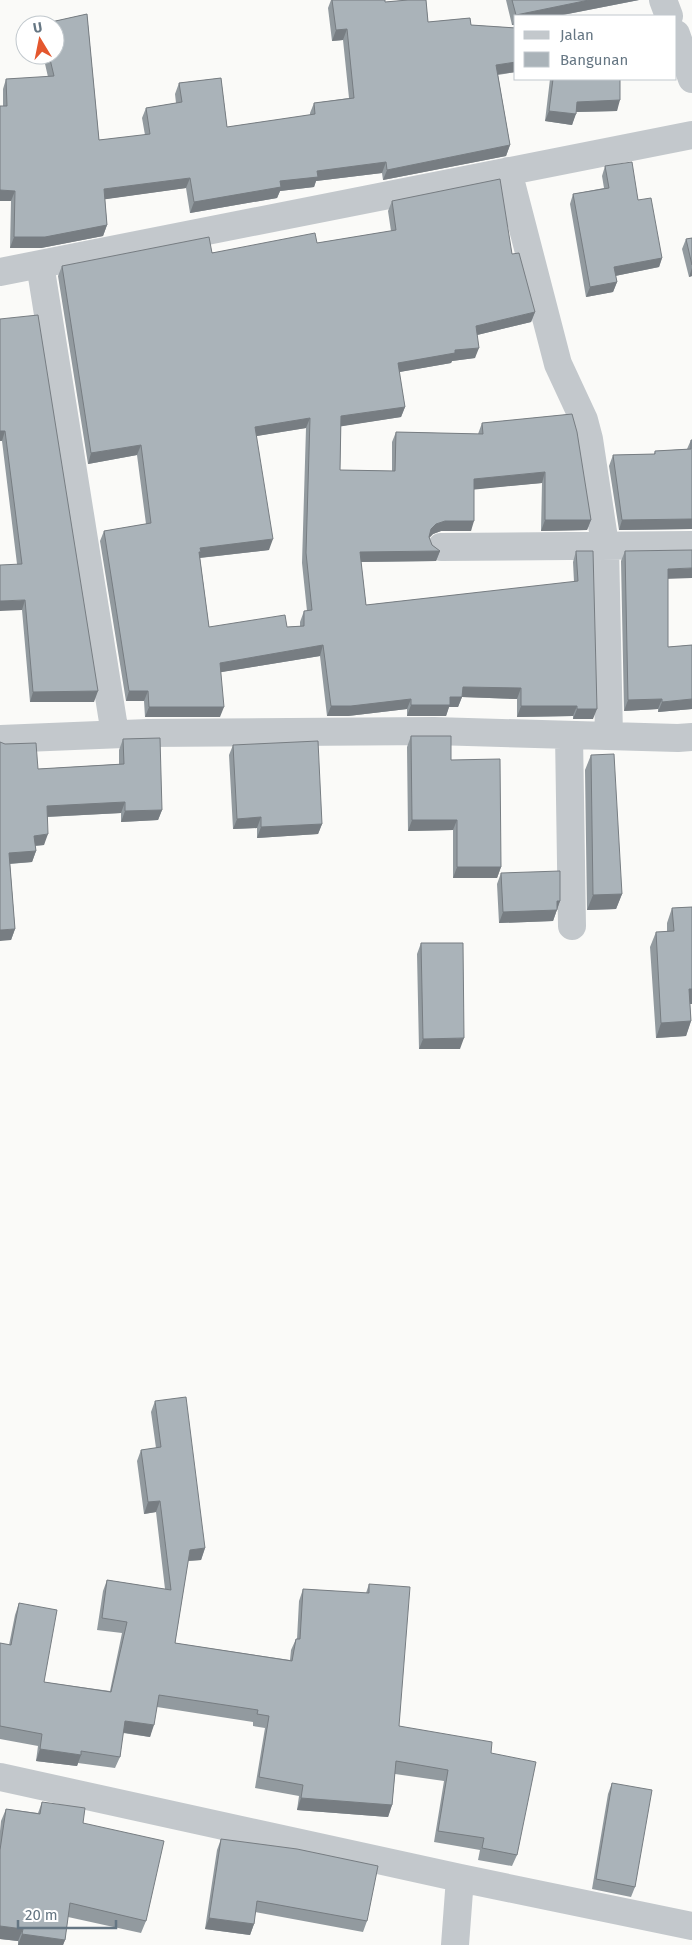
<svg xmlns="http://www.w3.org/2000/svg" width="692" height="1945" viewBox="0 0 692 1945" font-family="'Fira Sans',sans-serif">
<rect width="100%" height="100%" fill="#fafaf8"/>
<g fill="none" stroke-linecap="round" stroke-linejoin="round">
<!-- minor -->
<path stroke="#c3c8cc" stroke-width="28" d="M663 0 669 16
M676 34 692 79
M508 171 558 364 584 420 589 439 605 545 609 736
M40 264 115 734
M0 272 692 135
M441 547 692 545
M569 735 572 926
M0 739 148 733 434 731 678 738 692 737
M0 1777 460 1878 692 1926
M455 1945 460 1878"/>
</g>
<!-- wall -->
<path fill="#929a9f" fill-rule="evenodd" d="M331 0H385V2L408 0H426L428 22 470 18 471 25 516 28V72L498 75 510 145 506 156 383 180 382 173 316 181 314 187 280 191 277 198 190 213 186 188 105 199 107 225 103 236 41 248H10L11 201H0V106H3V89L6 79 48 77 43 55H55V25H42V24L87 14 99 140 145 135 142 118 146 108 176 103 175 94 179 83 221 78 227 127 310 115V113L314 103 349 98 343 40 332 41 328 8Z
M506 0H639L512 25Z
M550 79H620L617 111 576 112 572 125 545 121Z
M605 166 638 200 662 258 659 267 615 276 617 282 613 292 586 297 570 204 573 194 604 188 602 176Z
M392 201 512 254 535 312 531 322 477 335 475 358 452 361 451 363 399 372 405 407 401 417 341 426 340 470 392 471V442L396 432 478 434 482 423 572 414 591 520 587 530 541 531 542 483 474 489 471 531H441L433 534 429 538 432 545 440 551 436 561 361 562 366 605 574 582 573 562 576 551 593 719H573V716L517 717V699L462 697 458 707H449L446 716H407V709L348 716H327L320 656 221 672 220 717H145L144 701H126L100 541 104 531 146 524 137 455 88 464 58 276 62 266 317 243 391 231 388 211ZM306 428 302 563 307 611H304L300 622V626L287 627H209L200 558 269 550 256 436Z
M692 238V276L689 277 682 249 686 239Z
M0 319 94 702H30L22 610 17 564 2 441H0Z
M691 440 692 529 619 530 609 466 613 455 654 454 655 451 687 449Z
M625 551 668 579V647L692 645V709L658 712V709L624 711 621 561Z
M411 736 451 760 501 867 497 878H453V830L408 831 407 747Z
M123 739 162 810 158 820 121 822V813L47 817 44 845 35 846 36 851 32 862 10 864 15 929 11 940 0 742 38 769 119 764V750Z
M233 745 322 824 318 834 257 838V828L233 829 229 755Z
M591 755 622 894 616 909 587 910 585 770Z
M501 873 560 901 553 921 499 923 497 884Z
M692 907V1004H690L691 1021 686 1036 656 1038 650 947 656 932H667V923L672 908Z
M421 943 460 1049H419L417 954Z
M155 1401 205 1548 201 1560 188 1561 175 1643 290 1660 291 1650 296 1639H297L299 1601 303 1589 366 1593 369 1584 399 1726 491 1753 517 1855 512 1866 478 1860 480 1850 434 1842 444 1781 395 1774 392 1805 388 1817 297 1810 299 1796 255 1788 265 1728 253 1726V1722L157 1707 150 1737 123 1733 120 1757 115 1768 78 1763 77 1766 36 1761 38 1746 0 1739V1643L9 1645 15 1615 19 1603 44 1682 110 1691 122 1633 97 1630 103 1591 107 1580 165 1589 156 1512 144 1514 137 1461 141 1450 156 1448 151 1412Z
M612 1783 635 1887 631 1897 592 1889 608 1794Z
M42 1802 83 1823 146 1921 141 1933 68 1917 65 1940 63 1945H18V1941L0 1939V1831L1 1821 6 1809 38 1813Z
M221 1839 367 1921 363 1932 255 1912 254 1924 250 1935 205 1929 217 1850Z"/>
<!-- shaded-wall -->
<path fill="#777d82" d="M589 0H639L557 16H516V25H512L516 15Z
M347 29 343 40 332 41 336 30Z
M516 62V72L492 75 496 65Z
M620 100 617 111 574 112 577 102Z
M549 111 576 114 572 125 545 121Z
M510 145 506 156 383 180 387 170Z
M386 162 382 173 316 181 314 187 280 191 277 198 190 213 194 202 280 181 317 171Z
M190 178 186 188 100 200 104 189Z
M0 190 15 191 11 201H0Z
M107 225 103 236 41 248H10L14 237Z
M662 258 659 267 610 277 614 267Z
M692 268V276L689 277Z
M617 282 613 292 586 297 590 287Z
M535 312 531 322 473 336 476 326Z
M479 348 475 358 452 361 451 363 394 373 398 363 455 350Z
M405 407 401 417 337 427 341 416Z
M310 418 306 428 251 437 255 427Z
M0 431H5L2 441H0Z
M141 445 137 455 88 464 91 453Z
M545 472 542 483 470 490 474 479Z
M692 519V529L619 530 622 520Z
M545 520H591L587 530 541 531Z
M445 521H474L471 531H441L433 534 427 540 431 529 436 524Z
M273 539 269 550 198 558 195 562 200 548Z
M440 551 436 561 356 562 360 552Z
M692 568V578L664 579 668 569Z
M25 600 22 610 0 611V601Z
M323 645 320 656 216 673 220 663Z
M463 687 521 688 517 699 462 697 458 707H449L446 716H407L411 705 450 697Z
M98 691 94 702H30L33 692Z
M129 691H148L144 701H126Z
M411 699 407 709 348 716H327L331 706Z
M662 699 658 709 624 711 628 700Z
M692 699V709L658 712 662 702Z
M521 706H577L573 716 517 717Z
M149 707H224L220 717H145Z
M577 709H597L593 719H573Z
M125 802 121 813 43 817 47 806Z
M162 810 158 820 121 822 125 811Z
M261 817 257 828 233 829 237 819Z
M412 820H457L453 830 408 831Z
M322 824 318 834 257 838 261 827Z
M48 834 44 845 30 846 34 836Z
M36 851 32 862 5 864 9 853Z
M457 867H501L497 878H453Z
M622 894 616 909 587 910 593 895Z
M557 901H560L553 921 499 923 503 912Z
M15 929 11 940 0 941V930Z
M689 989H692V1004H683Z
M691 1021 686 1036 656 1038 661 1023Z
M464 1038 460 1049H419L423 1039Z
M160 1501 156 1512 144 1514 148 1502Z
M205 1548 201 1560 186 1561 190 1550Z
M125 1721 154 1725 150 1737 120 1732Z
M40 1749 81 1755 77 1766 36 1761Z
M301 1798 392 1805 388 1817 297 1810Z
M209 1918 254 1924 250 1935 205 1929Z
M0 1926 23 1929 18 1941 0 1939Z
M22 1934 65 1940 63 1945H18Z"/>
<!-- building -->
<path fill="#aab3b9" stroke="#777d82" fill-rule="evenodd" d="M332 0H385V2L408 0H426L428 22 470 18 471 25 516 28V62L496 65 510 145 387 170 386 162 317 171 318 177 280 181 281 187 194 202 190 178 104 189 107 225 45 237H14L15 191 0 190V106H7L6 79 54 76 49 55H55V25H42V24L87 14 99 140 150 134 146 108 182 102 179 83 221 78 227 127 315 114 314 103 354 98 347 29 336 30Z
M512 0H589L516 15Z
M553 79H620V100L577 102 576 114 549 111Z
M632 162 638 200 651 198 662 258 614 267 617 282 590 287 573 194 609 188 605 166Z
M500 179 512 254 519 253 535 312 476 326 479 348 455 350V353L398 363 405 407 341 416 340 470 395 471 396 432 483 434 482 423 572 414 577 432 591 520H545V472L474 479V521H445L436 524 431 529 429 537 432 545 440 551 360 552 366 605 578 581 576 551H593L597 709H577V706H521V688L463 687 462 697H450V705H411V699L351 706H331L323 645 220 663 224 707H149L148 691H129L104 531 151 523 141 445 91 453 62 266 209 237 212 253 315 233 317 243 396 230 392 201ZM310 418 306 553 312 610 304 611V626L287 627 285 615 209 627 199 552H201L200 548 273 539 255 427Z
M692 238V265L686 239Z
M38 315 98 691 33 692 25 600 0 601V565L22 564 5 431H0V319Z
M691 440H692V519L622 520 613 455 655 454V451L691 449Z
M692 550V568L668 569V647L692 645V699L662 702V699L628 700 625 551Z
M411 736H451V760L500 759 501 867H457V820H412Z
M160 738 162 810 125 811V802L47 806 48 834 34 836 36 851 9 853 15 929 0 930V742L5 744 36 743 38 769 124 764 123 739Z
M318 741 322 824 261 827V817L237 819 233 745Z
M614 754 622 894 593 895 591 755Z
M560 871V901H557V910L503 912 501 873Z
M692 907V989H689L691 1021 661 1023 656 932 674 931 672 908Z
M421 943H463L464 1038 423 1039Z
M186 1397 205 1548 190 1550 175 1643 292 1661 296 1639H300L303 1589 369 1593V1584L410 1587 399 1726 492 1742 491 1753 536 1762 517 1855 482 1848 484 1838 438 1831 448 1770 396 1761 392 1805 301 1798 303 1785 259 1777 269 1716 257 1714 258 1710 159 1695 154 1725 125 1721 120 1757 81 1751V1755L40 1749 42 1734 0 1726V1643L11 1645 19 1603 57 1610 44 1682 111 1692 127 1622 102 1618 107 1580 171 1590 160 1501 148 1502 141 1450 161 1447 155 1401Z
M612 1783 652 1790 635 1887 596 1879Z
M42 1802 85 1808 83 1823 164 1841 146 1921 70 1903 65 1940 22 1934 23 1929 0 1926V1850L6 1809 40 1814Z
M221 1839 297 1849 378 1866 367 1921 257 1901 254 1924 209 1918Z"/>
<!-- legend -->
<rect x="514" y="15" width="162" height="65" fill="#ffffff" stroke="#c1c8cd"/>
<rect x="524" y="31" width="25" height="8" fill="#c3c8cc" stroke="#c1c8cd"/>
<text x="560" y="40" font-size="15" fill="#657683">Jalan</text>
<rect x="524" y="52" width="25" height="15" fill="#aab3b9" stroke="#c1c8cd"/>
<text x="560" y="65" font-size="15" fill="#657683">Bangunan</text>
<!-- north arrow -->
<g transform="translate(40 40) rotate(350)"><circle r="24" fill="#ffffff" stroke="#c1c8cd"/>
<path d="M0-4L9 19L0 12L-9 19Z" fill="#e4572e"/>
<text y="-8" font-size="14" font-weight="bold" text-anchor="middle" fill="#657683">U</text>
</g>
<!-- scale -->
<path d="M18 1920v8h98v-8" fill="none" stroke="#657683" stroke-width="2.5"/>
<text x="25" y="1920" font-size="15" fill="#657683" stroke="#ffffff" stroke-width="4" paint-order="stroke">20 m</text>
</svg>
